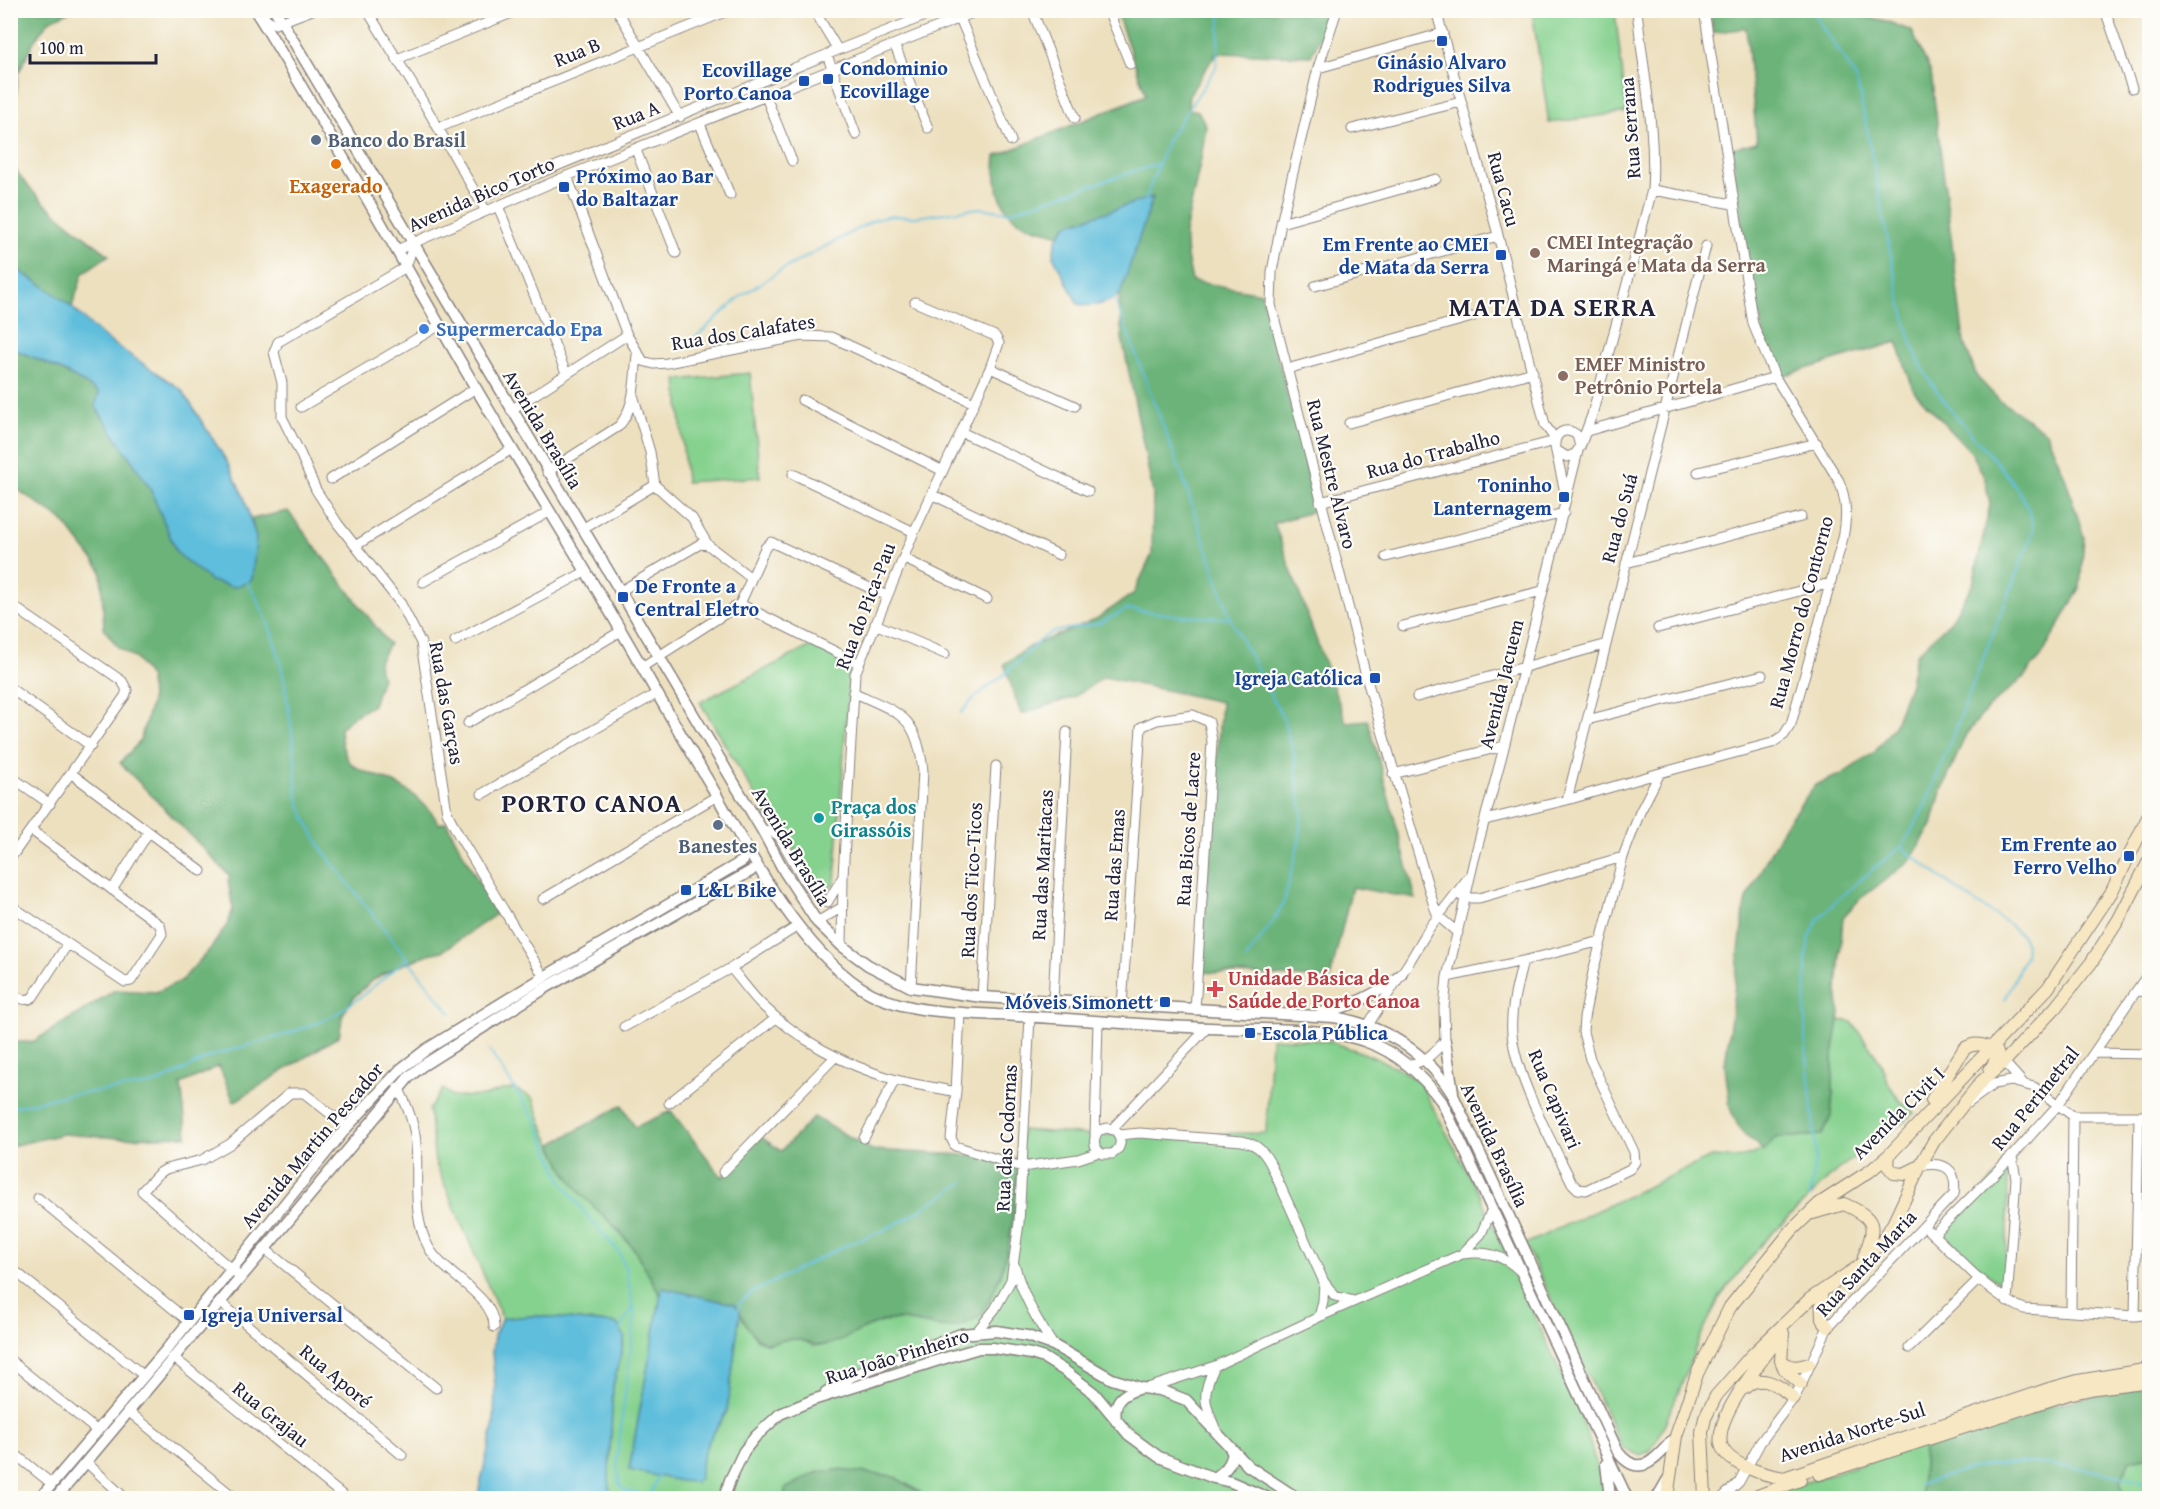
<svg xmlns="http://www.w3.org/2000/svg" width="2160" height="1509" viewBox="0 0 2160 1509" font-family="'Gentium Book Plus',serif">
<rect width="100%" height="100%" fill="#fdfcf7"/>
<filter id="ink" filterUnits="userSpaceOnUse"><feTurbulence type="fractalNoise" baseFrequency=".0167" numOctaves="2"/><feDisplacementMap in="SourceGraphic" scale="12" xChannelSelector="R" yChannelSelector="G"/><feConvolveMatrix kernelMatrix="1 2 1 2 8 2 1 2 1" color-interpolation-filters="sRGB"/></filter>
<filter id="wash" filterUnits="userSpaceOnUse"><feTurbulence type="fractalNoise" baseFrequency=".008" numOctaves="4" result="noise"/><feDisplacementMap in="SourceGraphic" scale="24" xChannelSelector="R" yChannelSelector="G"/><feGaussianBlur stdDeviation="1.35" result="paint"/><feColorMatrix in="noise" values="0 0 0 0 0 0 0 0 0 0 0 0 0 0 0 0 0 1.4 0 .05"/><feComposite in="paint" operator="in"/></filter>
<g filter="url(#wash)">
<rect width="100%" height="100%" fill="#ede0bf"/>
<!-- green -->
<path fill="#85d18e" stroke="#547a64" stroke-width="1.5" d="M1532 11H1615L1627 112 1549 123Z
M750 373 760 477 686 482 677 380Z
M811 646 850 665 835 882 826 891 813 886 800 866 791 841 770 821 700 702Z
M1839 1020 1852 1022 1881 1063 1887 1081 1899 1100 1915 1113 1836 1171 1762 1243 1720 1297 1699 1339 1682 1384 1657 1441 1648 1452 1640 1455 1623 1449 1525 1244 1711 1157C1739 1159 1755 1160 1775 1138L1821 1135C1837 1104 1832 1090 1833 1057 1833 1045 1837 1032 1839 1020Z
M1271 1038 1329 1041 1366 1054 1398 1068 1419 1081 1478 1192 1583 1421 1607 1498H929L893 1476 838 1470 818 1472 784 1493 786 1498H610L609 1474 613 1386 624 1337 617 1324 536 1316 502 1318 435 1162 429 1109 443 1089 453 1097 484 1096 502 1090 515 1089 533 1098 546 1134 564 1170 634 1249 661 1296 629 1470 699 1478 702 1458 708 1442 727 1411 740 1312 757 1340 768 1344 787 1339H801L814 1346 830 1344 872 1325 889 1320H903L950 1328 1001 1276 1014 1209 1022 1130 1091 1135 1266 1133Z
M2003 1169 2008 1175 2006 1276 2004 1281 1997 1282 1941 1233Z
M1924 1444 1921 1498H1756L1759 1497Z
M2149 1456V1498H2126L2120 1483 2130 1460Z"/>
<!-- forest -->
<path fill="#6cb379" stroke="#476a5a" stroke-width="1.5" d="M11 10 71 11 50 20 34 41 18 74 16 101 11 125Z
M1116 11H1333L1311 56 1216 53 1189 95 1188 109 1198 111 1206 126 1201 159 1185 232 1187 257 1192 281 1261 293 1318 510 1274 523 1346 722 1368 720 1416 899 1352 887 1330 979 1201 972 1221 702 1104 677 1074 697 1021 714 1004 664 1029 647 1096 619 1134 593 1152 554 1153 493 1122 338 1119 295 1153 198 1066 225 1059 235C1047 231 1033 229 1022 223 999 211 993 180 996 156L1146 95Z
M1710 11H1846L1886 21 1912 31 1931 73 1964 343 1977 377 1999 400 2046 432 2064 474 2084 537 2080 588 2041 657 2023 678 1988 708 1966 734 1940 795 1932 825 1910 861 1860 899 1843 917 1837 990 1840 1014 1833 1055V1092L1831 1116 1822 1135 1775 1138 1764 1151 1740 1130 1730 1108 1725 1065 1745 903 1764 864 1785 825 1815 785 1842 774 1875 752 1894 726 1910 683 1916 654 1950 622 1973 584 1990 505 1985 479 1972 453 1914 391 1897 342 1782 376 1765 344 1742 227 1732 148 1757 142 1746 28 1713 33Z
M10 159C27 196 76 229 109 255L83 273 72 307 19 271 11 269Z
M10 348C43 360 71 374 100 393L95 406 149 486 177 553 256 538 251 519 288 511 389 644 378 663 382 677 373 705 354 716 340 728C343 775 360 766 394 783 412 792 430 807 439 824L446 822 496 914 443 951 429 954 397 967 373 980 354 997 343 1014 339 1036 234 1102 219 1066 181 1084 187 1136 120 1138 63 1134 11 1146V1042H33L115 990 156 992 181 981 211 948 227 925 233 909 228 880 230 876 120 763 140 741 151 703 150 678 136 659 118 647 104 629 101 570 62 520 11 485Z
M622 1105 635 1127 671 1111 722 1177 761 1137 781 1151 814 1117 872 1150 1019 1158C1014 1208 1011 1273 980 1315 977 1318 972 1320 968 1322 943 1337 916 1316 889 1320 868 1323 850 1338 830 1344 815 1348 806 1339 791 1339 782 1339 773 1345 765 1342 750 1338 743 1316 734 1304L662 1289 661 1296 634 1249 619 1231 582 1195 564 1170 552 1144Z
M2149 1385V1456L2130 1460 2120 1483 2126 1498H1921L1924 1444 2046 1406Z
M838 1470 893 1476 929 1498H786L785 1489 818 1472Z"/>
<!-- water -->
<path fill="#5ebedc" stroke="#40708c" stroke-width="1.5" d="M1153 197 1120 294C1109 304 1092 308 1078 304L1053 256 1056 241 1066 225Z
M11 269 19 271 45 287 72 307 102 336 182 390 226 460 244 497 256 538 252 580 234 587 211 581 177 553 149 486 95 406 99 393C71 373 42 361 11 348Z
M662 1288 734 1304 740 1312 727 1411 708 1442 702 1458 699 1478 696 1482 681 1481 629 1470Z
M536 1316 617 1324 625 1337 613 1386 609 1474 610 1498H477L494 1423 495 1387 492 1352 494 1336 502 1318Z"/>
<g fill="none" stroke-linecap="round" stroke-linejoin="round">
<!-- stream -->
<path stroke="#5ebedc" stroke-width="2" d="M1144 203 1168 139 1216 68 1221 10
M1114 297 1183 478 1230 618 1283 718 1294 754 1302 813 1299 841 1292 870 1284 902 1274 920 1246 959
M685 347 740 297 778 272 874 220 891 216 916 217 979 208 1009 212 1157 164
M246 581C282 635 288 697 295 760 296 771 295 782 297 792 300 812 313 833 323 851L450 1013
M961 713 975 697 1006 673 1040 640 1052 632 1100 623 1127 609 1183 616 1230 618
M1902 848 1966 896 2010 925 2021 935 2026 944 2025 956 2005 1000
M489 1050 537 1122 563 1183 585 1213 619 1252 626 1269 635 1316 617 1458 619 1484 626 1491 659 1498
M10 1108 66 1095 151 1085 172 1076 211 1056 287 1034 320 1022 336 1014 359 998 407 959
M1810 1197 1816 1152 1805 1039 1806 955 1810 936 1818 920 1836 901 1874 868 1903 846 1925 806 2033 532C2033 494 1991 458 1968 430 1951 410 1934 390 1922 367 1908 340 1903 309 1896 279 1881 214 1872 147 1857 82 1846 55 1825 37 1813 10
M737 1311 741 1301 753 1292 844 1246 878 1233 911 1216 964 1182
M620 1333 625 1320 634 1307
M1919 1485C1942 1478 1966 1468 1990 1465 2042 1458 2100 1470 2150 1484
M650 1496 659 1474"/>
</g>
</g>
<g filter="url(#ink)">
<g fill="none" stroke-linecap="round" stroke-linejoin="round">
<!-- minor casing -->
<g stroke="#88817d" stroke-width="11">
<path id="minor" d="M367 10 419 95 486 211
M617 10 680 117
M814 10 838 50
M1032 10 1075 118
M1108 10 1130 64
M1337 10 1318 68 1281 223 1272 272 1271 305 1367 680 1434 906 1438 916 1458 933
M1436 10 1497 231 1545 425 1555 439
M2105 10 2132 88
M260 15 275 24 312 10
M960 18 1011 141
M895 46 928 128
M827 55 856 135
M397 59 519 10
M1318 68 1443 33
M766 97 792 161
M700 124 730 195
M438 128 730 10
M1352 129 1461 102
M636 150 676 253
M567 176 627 335 643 361 654 364 667 363 802 336 831 337 974 403
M1652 190 1733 204
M479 198 838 50 940 10
M498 206 566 373
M1281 223 1436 179
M414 243 406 267 278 342 274 352 282 383V417L300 453 316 490 338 524 401 604 421 643 447 812 458 834 544 977
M397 250 567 176 980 10
M1315 286 1498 236
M990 368 1075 406
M1287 369 1472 317
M633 395 650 452 655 485 692 518 708 545
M802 400 943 471
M301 407 440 325
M511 410 627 335
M1349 423 1533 372
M1587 431 1775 377
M961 432 1088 491
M1580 447 1592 415 1652 190C1656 129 1643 71 1637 10
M1556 450 1567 457 1575 454 1580 447 1577 435C1565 426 1554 433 1555 447L1566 497
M547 472 619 426C636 406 634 380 637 355
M1698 472 1817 443
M793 474 914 532
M331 479 476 388
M933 495 1059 555
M1320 502 1555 441
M582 529 655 485
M355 546 512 449
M1386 557 1564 513
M903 558 987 599
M1626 563 1801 517
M423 582 549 512
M619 592 700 544 708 545 751 578
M10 604 122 681 127 690 125 696 10 859
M740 604 858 663
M875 624 945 654
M1403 626 1542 591
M1658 628 1830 583
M455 641 585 572
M642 667 740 604 765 548 771 542 887 596
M10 688 91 746
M853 692C900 714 917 714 923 771L911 987
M1417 697 1604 645
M1587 720 1762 675
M468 723 621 631
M72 774 201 871
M1393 774 1504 746
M10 776 50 804
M482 794 656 694
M1567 800 1706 246
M1485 820 1567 800 1660 773
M762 830 771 831 779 836 804 880 813 892 827 903 842 878
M112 890 148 833
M1461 896 1466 898H1479L1623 857
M543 899 717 796
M10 905 125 982 131 981 162 934 160 925 31 830
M817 922 839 909
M842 946 843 876 855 674 914 532 961 432 990 368 999 343 995 336 915 302
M1523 961C1517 985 1510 1009 1512 1034 1516 1078 1552 1142 1572 1183L1578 1189 1586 1190 1630 1169 1635 1162 1634 1152 1590 1059 1583 1032 1584 1018 1593 972 1623 857 1640 812 1660 773 1772 743 1784 735 1791 724 1843 538C1847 517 1847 501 1839 481L1775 377 1753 324 1704 10
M731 968C741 980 750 993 761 1004 797 1039 844 1065 893 1079 913 1085 935 1087 956 1092
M1447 977 1523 961 1601 941
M2136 991 2150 992
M10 992C18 997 25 1003 33 997L67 945
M982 997 996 766
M1053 1001 1067 732
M1122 1006 1141 727 1157 720 1193 715 1209 722 1212 742 1195 1010
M960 1013 956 1092 951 1138 955 1146 1022 1167 1078 1159 1099 1152 1103 1154H1112C1121 1149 1123 1140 1116 1131L1107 1128 1098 1131C1093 1139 1093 1145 1099 1152
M624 1027 731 968 798 926
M1368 1042V1025L1373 1017 1408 964 1430 927 1468 878
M2095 1053 2150 1054
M2004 1062 2022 1082
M1406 1064C1424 1065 1434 1052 1445 1041L1444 1008 1447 977 1474 860 1502 755 1578 451
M398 1087C407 1105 415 1124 416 1144 419 1178 411 1216 429 1248 444 1275 495 1296 494 1327
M669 1103 776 1018
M1968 1103 1994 1084 2011 1081 2034 1087 2073 1116H2150
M1112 1129 1207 1028
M1095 1135 1098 1022
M1119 1135 1140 1133 1242 1141C1256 1144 1263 1150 1270 1163L1324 1282 1335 1296 1354 1301
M864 1138 895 1080
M723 1172 835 1057
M38 1198 188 1321
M1929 1231C1960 1258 1985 1292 2024 1309L2135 1316 2150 1314
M1933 1235 2012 1156 2058 1105 2150 971
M265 1249 436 1388
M1462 1254 1481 1234 1492 1209
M1015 1266C1022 1295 1037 1320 1053 1345
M10 1267 143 1375
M240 1277 142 1191 158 1174 166 1169 202 1160 230 1144 290 1093H304L347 1127
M220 1302 402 1455
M2007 1302 2016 1178 2012 1156
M2071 1311 2073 1116
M2135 1316 2139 1116
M1319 1317 1323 1301 1324 1282
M977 1331 995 1309 1011 1280 1019 1223 1030 1017
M1909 1348 1979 1279
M173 1357 346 1498
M10 1360 96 1430
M1215 1366C1201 1394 1204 1403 1216 1430
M1148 1388 1215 1366 1319 1317 1462 1254C1486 1251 1502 1254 1520 1271
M128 1411 235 1498
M10 1450 52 1484
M86 1462 125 1498
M1722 1498 1739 1482 1760 1443 1796 1395 1828 1327 1954 1194C1958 1168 1944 1161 1920 1166"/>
</g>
<!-- tertiary casing -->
<g stroke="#88817d" stroke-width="13">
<path id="tertiary" d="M255 10C332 133 401 260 474 385 529 479 588 572 642 667 665 708 689 748 713 789 749 853 798 945 860 987 899 1013 951 1012 997 1015 1067 1018 1138 1025 1209 1028 1256 1030 1324 1026 1367 1042 1398 1053 1423 1076 1442 1102L1627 1498
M275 10 762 830 784 871 817 922 842 946 868 965 911 987 982 997 1334 1017C1384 1026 1427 1052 1453 1095L1618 1452C1641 1482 1659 1455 1676 1436
M1321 1013C1352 1006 1376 995 1401 975
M1445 1041 1453 1092
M826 1392 852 1376 961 1334 996 1331 1027 1336 1053 1345 1112 1379 1141 1388 1160 1390 1186 1400 1248 1466 1297 1498
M1116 1421C1113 1400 1122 1394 1140 1388
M1606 1464 1610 1498
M1214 1478C1224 1472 1230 1466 1233 1454L1230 1448
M40 1498 166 1350 347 1127 401 1069 427 1049 544 977 743 861
M56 1498 409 1077 422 1066 547 987 751 871
M724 1498 730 1480 744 1451 755 1437 780 1414 813 1400 942 1359 979 1348H993L1031 1354 1044 1358 1065 1371 1094 1393 1129 1435 1159 1457 1214 1478 1231 1482 1268 1498
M1657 1498 1668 1479"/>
</g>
<!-- secondary casing -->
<g stroke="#88817d" stroke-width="14">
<path id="secondary" d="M1932 1100 1964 1049C1975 1041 1984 1045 1996 1050L1998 1056 1990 1070
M1889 1155 1888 1166 1894 1173 1904 1174 1920 1166
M1813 1213 1844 1204C1877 1219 1876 1225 1864 1257
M1821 1292 1822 1319 1828 1327
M1783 1333 1781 1361C1791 1368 1797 1368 1809 1364
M1777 1340C1761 1362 1715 1416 1721 1444 1726 1465 1766 1475 1784 1478L2049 1389 2078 1381 2150 1369
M1782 1363 1785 1370 1801 1384
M1745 1388C1760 1372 1781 1386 1793 1398
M1819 1474 2068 1394 2096 1388 2150 1381
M1667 1498 1676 1436 1697 1374 1730 1307 1792 1230 1819 1204 1870 1171 1889 1155 2048 988 2111 893 2150 813
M1705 1498 1702 1432 1705 1418 1716 1396 1750 1357 1810 1299 1858 1267 1882 1242 1894 1222 1921 1164 1934 1141 1981 1082 2004 1062 2055 1008 2091 963 2119 919 2150 859
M1752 1498 1800 1480"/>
</g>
<!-- minor -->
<use href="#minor" stroke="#fff" stroke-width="9"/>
<!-- tertiary -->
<use href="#tertiary" stroke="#fff" stroke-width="10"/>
<!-- secondary -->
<use href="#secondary" stroke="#f7e8c3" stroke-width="12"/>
</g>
</g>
<!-- markers -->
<g fill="#1a4fb4" stroke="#fdfcf7" stroke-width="2">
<rect x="1436" y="35" width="12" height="12" rx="3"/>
<rect x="822" y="73" width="12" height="12" rx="3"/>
<rect x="798" y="75" width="12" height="12" rx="3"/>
<rect x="558" y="181" width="12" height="12" rx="3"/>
<rect x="1495" y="249" width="12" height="12" rx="3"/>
<rect x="1558" y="491" width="12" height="12" rx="3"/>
<rect x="617" y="591" width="12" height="12" rx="3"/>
<rect x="1369" y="672" width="12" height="12" rx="3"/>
<rect x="2123" y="850" width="12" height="12" rx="3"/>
<rect x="680" y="884" width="12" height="12" rx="3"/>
<rect x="1159" y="996" width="12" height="12" rx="3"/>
<rect x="1244" y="1027" width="12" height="12" rx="3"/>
<rect x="183" y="1309" width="12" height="12" rx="3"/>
</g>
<g fill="#5c6f8a" stroke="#fdfcf7" stroke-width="2">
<circle cx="316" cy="140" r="6"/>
<circle cx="718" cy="825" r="6"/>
</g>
<circle fill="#e8710a" stroke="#fdfcf7" stroke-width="2" cx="336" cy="164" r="6"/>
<g fill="#8d6e63" stroke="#fdfcf7" stroke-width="2">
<circle cx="1535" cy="253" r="6"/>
<circle cx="1563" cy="376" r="6"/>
</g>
<circle fill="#3f7fe0" stroke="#fdfcf7" stroke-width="2" cx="424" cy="329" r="6"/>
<circle fill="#0f9aa8" stroke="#fdfcf7" stroke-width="2" cx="819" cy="818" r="6"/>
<path fill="#e0444e" stroke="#fdfcf7" stroke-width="2" d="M1212 980h6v6h6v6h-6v6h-6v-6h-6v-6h6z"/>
<g text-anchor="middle" stroke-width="4.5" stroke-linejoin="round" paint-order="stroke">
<!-- street labels -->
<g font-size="20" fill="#22223b" stroke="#fdfcf7">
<text transform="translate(577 52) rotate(-22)" y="7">Rua B</text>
<text transform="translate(636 115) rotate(-22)" y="7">Rua A</text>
<text transform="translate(1630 128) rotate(-94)" y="7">Rua Serrana</text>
<text transform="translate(1504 189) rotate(75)" y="7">Rua Cacu</text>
<text transform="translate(481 194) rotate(-24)" y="7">Avenida Bico Torto</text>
<text transform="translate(743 332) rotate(-9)" y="7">Rua dos Calafates</text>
<text transform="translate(543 429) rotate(59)" y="7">Avenida Brasília</text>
<text transform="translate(1433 454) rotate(-15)" y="7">Rua do Trabalho</text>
<text transform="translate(1332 474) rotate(76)" y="7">Rua Mestre Alvaro</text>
<text transform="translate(1619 518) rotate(-75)" y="7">Rua do Suá</text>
<text transform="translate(865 606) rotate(-69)" y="7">Rua do Pica-Pau</text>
<text transform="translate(1801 612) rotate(-75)" y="7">Rua Morro do Contorno</text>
<text transform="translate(1501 684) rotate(-76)" y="7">Avenida Jacuem</text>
<text transform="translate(447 703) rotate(80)" y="7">Rua das Garças</text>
<text transform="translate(1188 829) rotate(-86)" y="7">Rua Bicos de Lacre</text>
<text transform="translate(792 846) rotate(59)" y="7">Avenida Brasília</text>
<text transform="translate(1042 865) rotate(-87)" y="7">Rua das Maritacas</text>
<text transform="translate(1114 865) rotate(-86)" y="7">Rua das Emas</text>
<text transform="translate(971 880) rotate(-87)" y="7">Rua dos Tico-Ticos</text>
<text transform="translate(2035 1098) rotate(-51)" y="7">Rua Perimetral</text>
<text transform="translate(1555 1099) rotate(67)" y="7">Rua Capivari</text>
<text transform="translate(1898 1113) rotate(-45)" y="7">Avenida Civit I</text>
<text transform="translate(1006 1138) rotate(-87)" y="7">Rua das Codornas</text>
<text transform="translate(312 1145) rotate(-50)" y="7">Avenida Martin Pescador</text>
<text transform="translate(1495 1145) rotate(65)" y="7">Avenida Brasília</text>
<text transform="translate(1866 1263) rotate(-47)" y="7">Rua Santa Maria</text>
<text transform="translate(897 1356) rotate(-17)" y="7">Rua João Pinheiro</text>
<text transform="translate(336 1376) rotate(40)" y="7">Rua Aporé</text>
<text transform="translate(271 1414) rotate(39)" y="7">Rua Grajau</text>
<text transform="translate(1852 1432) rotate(-18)" y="7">Avenida Norte-Sul</text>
</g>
<!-- transit labels -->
<g font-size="20" font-weight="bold" fill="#164399" stroke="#fdfcf7" text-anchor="start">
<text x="1442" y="69" text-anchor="middle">Ginásio Alvaro<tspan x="1442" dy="23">Rodrigues Silva</tspan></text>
<text x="840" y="75">Condominio<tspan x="840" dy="23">Ecovillage</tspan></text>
<text x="792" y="77" text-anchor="end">Ecovillage<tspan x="792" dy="23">Porto Canoa</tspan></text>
<text x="576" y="183">Próximo ao Bar<tspan x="576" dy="23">do Baltazar</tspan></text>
<text x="1489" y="251" text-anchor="end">Em Frente ao CMEI<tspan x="1489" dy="23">de Mata da Serra</tspan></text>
<text x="1552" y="492" text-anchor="end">Toninho<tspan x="1552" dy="23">Lanternagem</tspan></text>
<text x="635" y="593">De Fronte a<tspan x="635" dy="23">Central Eletro</tspan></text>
<text x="1363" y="685" text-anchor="end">Igreja Católica</text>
<text x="2117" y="851" text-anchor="end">Em Frente ao<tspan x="2117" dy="23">Ferro Velho</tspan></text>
<text x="698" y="897">L&amp;L Bike</text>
<text x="1153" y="1009" text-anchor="end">Móveis Simonett</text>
<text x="1262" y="1040">Escola Pública</text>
<text x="201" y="1322">Igreja Universal</text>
</g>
<!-- service labels -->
<g font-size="20" font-weight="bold" fill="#4e5e75" stroke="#fdfcf7" text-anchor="start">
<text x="328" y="147">Banco do Brasil</text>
<text x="718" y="853" text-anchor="middle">Banestes</text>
</g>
<!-- food labels -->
<g font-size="20" font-weight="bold" fill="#c56008" stroke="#fdfcf7">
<text x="336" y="193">Exagerado</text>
</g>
<!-- education labels -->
<g font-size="20" font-weight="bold" fill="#785e54" stroke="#fdfcf7" text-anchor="start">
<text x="1547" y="249">CMEI Integração<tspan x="1547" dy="23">Maringá e Mata da Serra</tspan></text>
<text x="1575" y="371">EMEF Ministro<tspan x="1575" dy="23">Petrônio Portela</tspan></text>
</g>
<!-- shop labels -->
<g font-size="20" font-weight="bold" fill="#366cbe" stroke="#fdfcf7" text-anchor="start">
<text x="436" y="336">Supermercado Epa</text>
</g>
<!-- culture labels -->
<g font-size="20" font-weight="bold" fill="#0d838f" stroke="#fdfcf7" text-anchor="start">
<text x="831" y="814">Praça dos<tspan x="831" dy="23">Girassóis</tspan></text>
</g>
<!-- health labels -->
<g font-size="20" font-weight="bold" fill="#be3a42" stroke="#fdfcf7" text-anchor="start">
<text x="1228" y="985">Unidade Básica de<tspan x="1228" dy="23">Saúde de Porto Canoa</tspan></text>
</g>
<!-- district labels -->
<g font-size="26" font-weight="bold" letter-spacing="1.5" fill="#22223b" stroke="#fdfcf7">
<text x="1553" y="316">MATA DA SERRA</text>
<text x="592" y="812">PORTO CANOA</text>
</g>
</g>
<!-- margin -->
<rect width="2160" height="1509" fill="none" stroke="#fdfcf7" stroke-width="36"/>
<!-- scale -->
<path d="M30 54v9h126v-9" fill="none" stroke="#22223b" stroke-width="3"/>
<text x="39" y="54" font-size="18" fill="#22223b" stroke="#fdfcf7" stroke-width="4.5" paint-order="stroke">100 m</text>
</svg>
